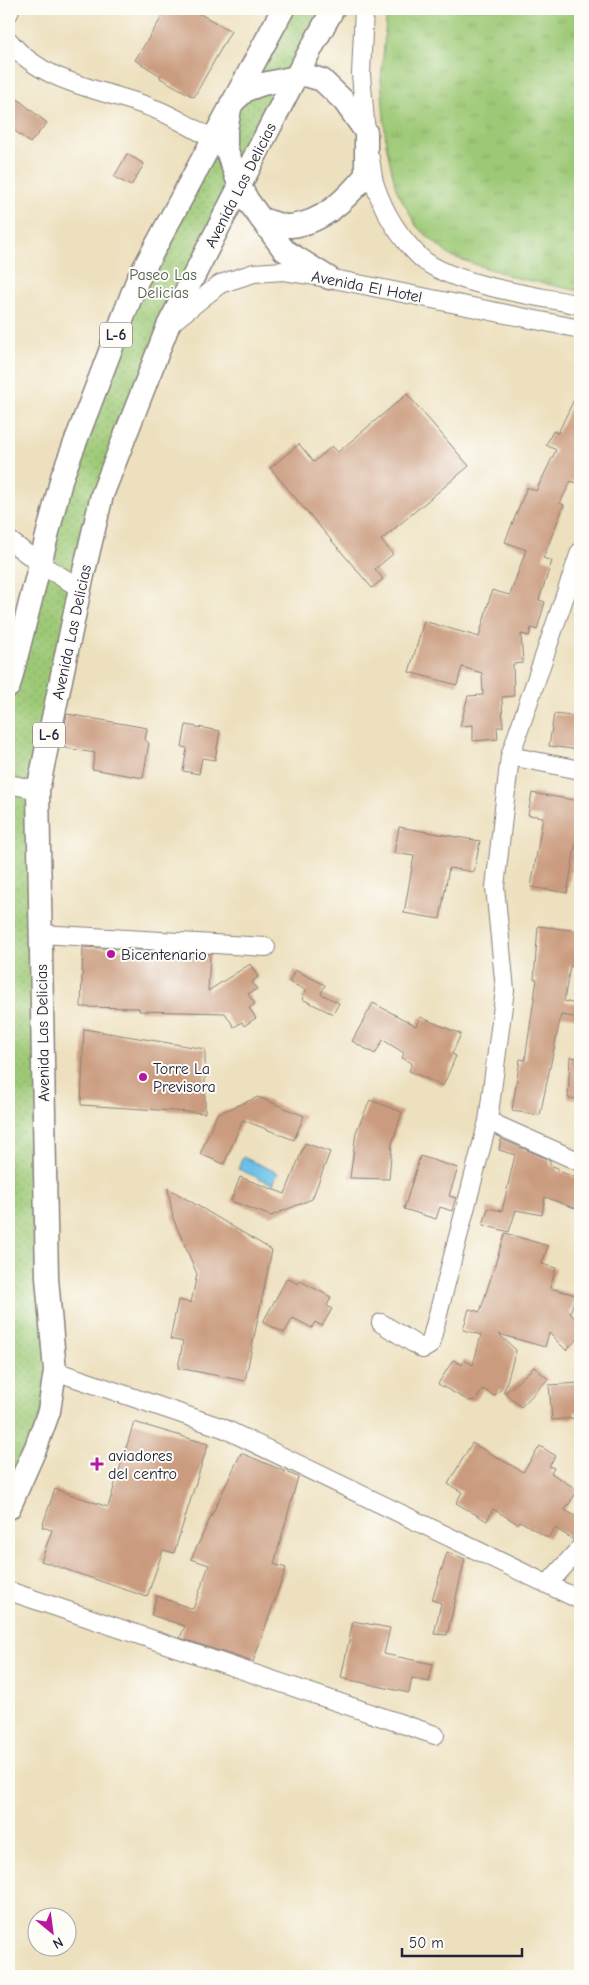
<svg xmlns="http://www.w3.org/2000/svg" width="589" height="1985" viewBox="0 0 589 1985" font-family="'Comic Neue',sans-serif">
<defs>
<pattern id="grass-tufts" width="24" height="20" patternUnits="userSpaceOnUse" patternTransform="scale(1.25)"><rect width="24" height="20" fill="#9dc976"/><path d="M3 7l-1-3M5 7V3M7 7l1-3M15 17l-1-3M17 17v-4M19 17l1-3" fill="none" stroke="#87ac67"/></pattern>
<pattern id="park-dots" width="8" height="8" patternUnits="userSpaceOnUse" patternTransform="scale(1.25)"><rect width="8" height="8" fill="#9dc976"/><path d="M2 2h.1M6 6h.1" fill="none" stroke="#87ac67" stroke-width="1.8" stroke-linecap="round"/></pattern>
</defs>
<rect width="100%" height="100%" fill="#fdfcf7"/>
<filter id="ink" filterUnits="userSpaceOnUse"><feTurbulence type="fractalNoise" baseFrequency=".02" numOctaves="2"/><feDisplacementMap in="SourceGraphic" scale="10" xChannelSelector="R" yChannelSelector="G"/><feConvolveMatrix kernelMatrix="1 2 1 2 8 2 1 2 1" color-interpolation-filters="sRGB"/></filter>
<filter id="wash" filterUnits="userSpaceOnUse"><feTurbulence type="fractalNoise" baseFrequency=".0096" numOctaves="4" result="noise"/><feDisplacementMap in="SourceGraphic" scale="20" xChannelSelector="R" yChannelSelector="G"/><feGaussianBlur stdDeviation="1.12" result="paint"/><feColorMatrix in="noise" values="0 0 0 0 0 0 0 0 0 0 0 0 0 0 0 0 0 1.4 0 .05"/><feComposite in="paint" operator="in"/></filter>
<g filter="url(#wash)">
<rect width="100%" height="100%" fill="#ede0be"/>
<!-- grass -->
<path fill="url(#grass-tufts)" stroke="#607658" d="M387 9H580V291L517 278 450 256 417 227 396 189 386 144 381 80Z"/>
<!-- park -->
<path fill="url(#park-dots)" stroke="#607658" d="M283 9H333L240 187 102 495 38 790 55 1371 9 1508V686L62 477 137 281Z"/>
<!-- water -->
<path fill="#6ac1e7" stroke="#467291" d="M243 1157 278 1173 273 1184 238 1169Z"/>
<g id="blocks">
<!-- building -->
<path fill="#ca9b7e" d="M167 9H191L231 31 194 97 160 78 161 76 135 60Z
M9 92 47 123 30 143 9 126Z
M127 154 144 164 131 186 114 177Z
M580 387V485L571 481 560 503 564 505 543 558 552 561 539 600 545 602 537 630 531 628 529 636 521 634 523 663 513 664 514 696 502 697 503 727H497L498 739 473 741V725L460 726 468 696 483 695 482 673 462 667 457 685 409 672 424 621 479 637 492 590 509 595 511 592 526 550 505 542 527 487 536 491 556 450 546 445 553 431 558 433Z
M407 394 469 466 381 540 393 554 375 569 383 579 372 588 270 468 299 444 314 462 332 446 338 452Z
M67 714 147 728 145 740 149 743 143 778 92 769 95 753 60 747Z
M554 714 580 717V750L549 746Z
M186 725 220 731 215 760 202 758 199 774 183 771 187 748 182 747Z
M532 793 580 801V819L567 893 531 887 543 817 528 815Z
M399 827 480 841 474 872 449 868 440 919 404 913 414 856 394 853Z
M538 926 580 931V967L570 966 564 1001 580 1005V1018L561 1015 540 1115 512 1111 520 1059 525 1060 537 979H534Z
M83 947 210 954 208 991 250 964 258 977 252 982 257 989 248 994 255 1004 249 1008 256 1018 244 1026 242 1022 234 1027 225 1013 139 1011V1008L81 1007Z
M295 970 325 985 321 994 339 1003 333 1014 302 999 306 990 289 982Z
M373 1003 416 1026 420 1017 461 1034 452 1054 456 1056 443 1086 409 1071 412 1063 402 1058 404 1053 383 1040 375 1054 352 1041Z
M84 1029 205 1049V1113L81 1105Z
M570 1057 580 1058V1099L568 1098Z
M258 1097 304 1116 294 1140 243 1120 224 1164 200 1154 217 1114Z
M370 1100 402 1112 392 1144 389 1179 350 1178 356 1132Z
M501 1139 550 1160V1165L558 1168V1171L580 1179V1210L545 1197 542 1215 516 1210 509 1232 483 1225 488 1208 502 1211 515 1155 499 1150Z
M305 1143 330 1152 312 1199 271 1216 231 1201 240 1177 285 1194Z
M420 1156 458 1168 449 1196 456 1198 452 1211 440 1207 436 1219 404 1209Z
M168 1188 272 1250 245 1381 178 1368 183 1342 170 1339 178 1300 191 1303 197 1274 173 1218Z
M505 1233 548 1246 542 1264 556 1268 550 1288 576 1295 570 1313 580 1324V1337L566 1350 549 1333 545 1347 499 1334 516 1350 504 1392 501 1389 494 1396 483 1389 476 1400 469 1401 438 1384 453 1360 462 1365 464 1360 473 1365 481 1335 463 1330 469 1309 480 1312Z
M287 1278 298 1284 300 1281 331 1297 327 1306 332 1309 322 1326 315 1322 312 1328 293 1318 284 1333 263 1322Z
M534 1367 548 1379 521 1407 505 1393Z
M580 1383V1411L575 1412V1418L552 1420 549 1385Z
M134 1422 208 1444 174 1553 163 1550 147 1597 41 1561 52 1530 42 1527 55 1489 108 1507Z
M472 1443 523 1472 540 1446 556 1456 549 1466 554 1468 551 1473 578 1490 565 1510 580 1519V1531L576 1538 574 1540 555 1528 548 1538 520 1521 518 1524 493 1509 487 1521 456 1503 462 1492 448 1484Z
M241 1453 298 1477 274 1564 286 1568 253 1662 180 1638 185 1626 151 1615 157 1596 193 1609 209 1565 191 1559Z
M447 1552 465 1559 447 1635 434 1634 441 1603 432 1600Z
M353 1621 390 1628 384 1654 433 1664 429 1682 412 1678 409 1693 341 1678Z"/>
</g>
</g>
<g filter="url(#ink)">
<use href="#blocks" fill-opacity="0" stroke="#88817c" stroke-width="1"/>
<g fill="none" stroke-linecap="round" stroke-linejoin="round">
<!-- minor casing -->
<g stroke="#88817c" stroke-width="20">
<path id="minor" d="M364 9 361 74 366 133
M9 13 10 9
M9 41C44 85 105 89 155 109 174 116 193 129 212 138
M370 158C372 168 372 179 376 188 385 214 401 239 421 258 451 285 539 296 580 305
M170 324 220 284 254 273 284 271 329 278 580 329
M9 540 40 564 80 588
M510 756 580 770
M9 784 38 790
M40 934 266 947
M488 1121 580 1162
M381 1323 423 1349 430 1345 488 1121 505 990 495 887 510 756 580 552
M55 1371 223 1428 580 1600
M548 1584 580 1548
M9 1591 435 1735"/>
</g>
<!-- major casing -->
<g stroke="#88817c" stroke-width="25">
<path id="major" d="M261 219C270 221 282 227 291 226 323 223 347 198 366 175V132L344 101 322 80 305 75 263 84 246 90 231 104 226 130V148L240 187 248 201 284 250 329 278
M9 686 62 477 137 281 283 9
M9 1508 36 1447 49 1411 55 1371 47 1278 38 790 80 588 102 495 168 326 295 78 333 9"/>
</g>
<!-- minor -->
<use href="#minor" stroke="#fff" stroke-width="18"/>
<!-- major -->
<use href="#major" stroke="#fff" stroke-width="22"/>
</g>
</g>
<!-- markers -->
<g fill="#b5179e" stroke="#fdfcf7" stroke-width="2">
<circle cx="111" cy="954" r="5"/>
<circle cx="143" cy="1077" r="5"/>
<path d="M94.5 1456.5h5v5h5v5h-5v5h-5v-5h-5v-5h5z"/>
</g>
<g text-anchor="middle" stroke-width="4" stroke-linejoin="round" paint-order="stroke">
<!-- shield labels -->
<g fill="#fdfcf7" stroke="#646373" stroke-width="1">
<rect x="100" y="322.5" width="32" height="25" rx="4"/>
<rect x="33" y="722.5" width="32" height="25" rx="4"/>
</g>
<g font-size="15" font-weight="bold" fill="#22223b">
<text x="116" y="340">L-6</text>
<text x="49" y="740">L-6</text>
</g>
<!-- street labels -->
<g font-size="16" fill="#22223b" stroke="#fdfcf7">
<text transform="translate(240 185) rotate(-63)" y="6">Avenida Las Delicias</text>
<text transform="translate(367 286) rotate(11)" y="6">Avenida El Hotel</text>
<text transform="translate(71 632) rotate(-78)" y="6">Avenida Las Delicias</text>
<text transform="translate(42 1033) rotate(-91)" y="6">Avenida Las Delicias</text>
</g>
<!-- park labels -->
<g font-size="16" fill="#4d5c50" stroke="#fdfcf7">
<text x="163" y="280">Paseo Las<tspan x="163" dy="18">Delicias</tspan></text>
</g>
<!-- poi labels -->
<g font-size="16" fill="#22223b" stroke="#fdfcf7" text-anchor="start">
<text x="121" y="960">Bicentenario</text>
<text x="153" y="1074">Torre La<tspan x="153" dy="18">Previsora</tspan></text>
<text x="108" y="1461">aviadores<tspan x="108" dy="18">del centro</tspan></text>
</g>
</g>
<!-- margin -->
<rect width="589" height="1985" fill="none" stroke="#fdfcf7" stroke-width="30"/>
<!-- north arrow -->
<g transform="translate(52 1932) rotate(151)"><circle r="24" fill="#fdfcf7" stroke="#a5a5ac"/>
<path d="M0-4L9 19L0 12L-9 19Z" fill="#b5179e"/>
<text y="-8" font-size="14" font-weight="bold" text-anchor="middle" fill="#22223b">N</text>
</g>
<!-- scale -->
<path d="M402 1948v8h120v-8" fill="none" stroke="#22223b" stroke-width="2.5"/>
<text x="409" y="1948" font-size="15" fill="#22223b" stroke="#fdfcf7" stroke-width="4" paint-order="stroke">50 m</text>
</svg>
